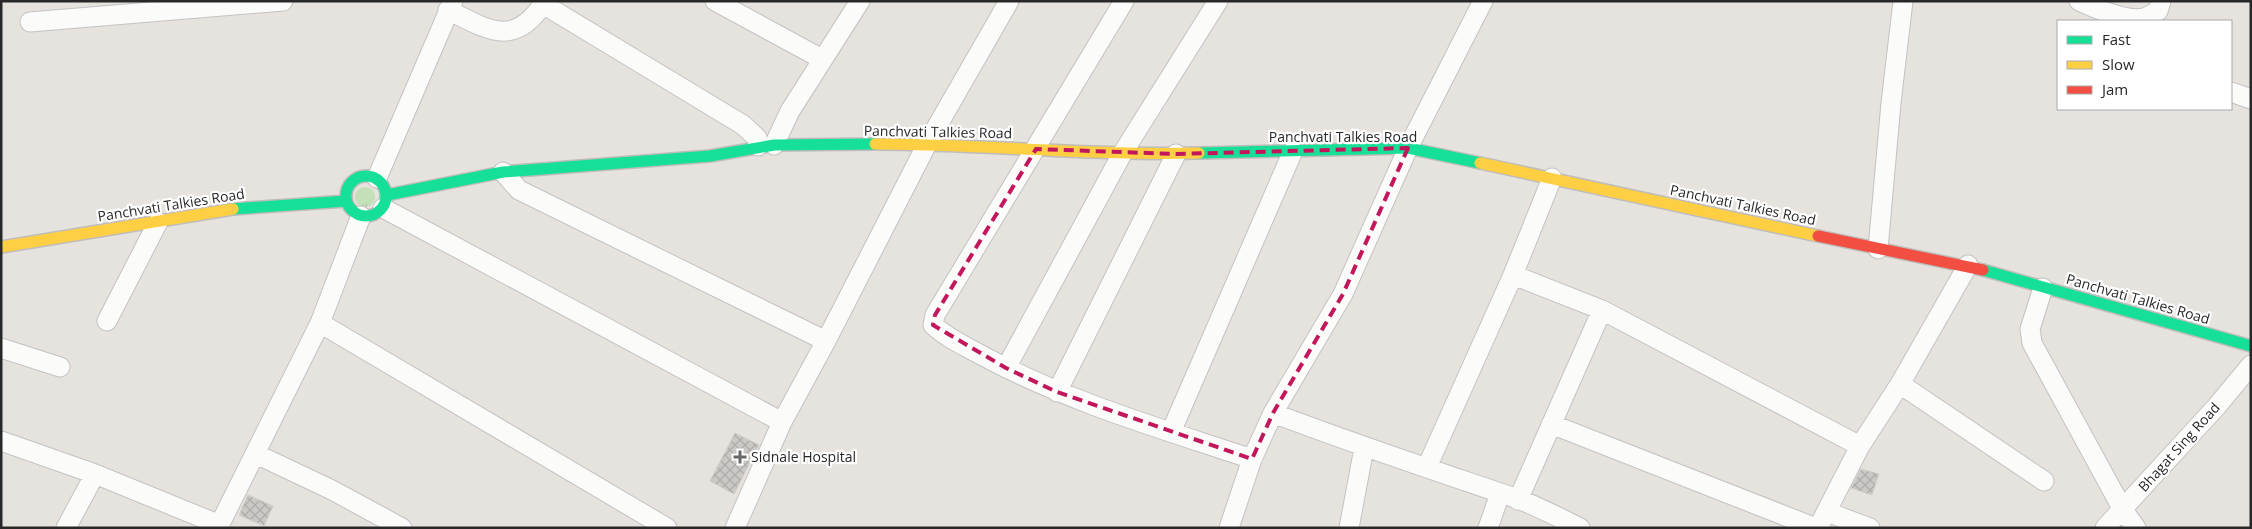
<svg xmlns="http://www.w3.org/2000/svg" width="2252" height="529" viewBox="0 0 2252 529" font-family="'Open Sans',sans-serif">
<defs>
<pattern id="park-tufts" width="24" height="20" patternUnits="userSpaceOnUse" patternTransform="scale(1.25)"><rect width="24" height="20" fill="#c4e0b8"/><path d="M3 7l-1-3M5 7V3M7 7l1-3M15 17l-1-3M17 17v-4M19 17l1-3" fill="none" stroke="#a8c09e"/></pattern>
<pattern id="building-cross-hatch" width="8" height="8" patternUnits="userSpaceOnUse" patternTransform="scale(1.25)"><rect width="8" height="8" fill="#cbc9c5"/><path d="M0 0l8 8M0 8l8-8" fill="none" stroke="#aeada9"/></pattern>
</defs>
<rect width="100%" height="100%" fill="#e6e3de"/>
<!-- park -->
<path fill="url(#park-tufts)" d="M355 197a10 10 0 1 1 20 0a10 10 0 1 1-20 0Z"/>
<!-- building -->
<path fill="url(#building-cross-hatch)" stroke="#d1cfca" d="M735 433 759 445 734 494 710 481Z
M1861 469 1879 474 1872 495 1851 488Z
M248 495 273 506 264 526 239 515Z"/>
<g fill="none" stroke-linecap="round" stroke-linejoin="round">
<!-- street casing -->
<g stroke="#c4c2c3" stroke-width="21">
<path id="street" d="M715 1 822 59
M1124 1 935 315 933 325C948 339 967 347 985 357 1069 402 1162 429 1252 459
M2079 1C2094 8 2127 22 2144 18 2148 17 2154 13 2158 11L2161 1
M543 4 743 125 757 138 758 146
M448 10C488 30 515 49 545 1
M30 22 283 1
M2231 92 2251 99
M774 145 790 111 860 1
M503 172 519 190 826 341
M377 178 453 1
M383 208 782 422
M1878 249 1891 103 1903 1
M1513 275 1602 310
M2043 288 2030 329 2032 343 2123 510 2136 528
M107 321 158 222
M320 323 667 528
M1 348 60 367
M1006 368 1122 154 1218 1
M1900 384 2044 481
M1057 392 1176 154
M1273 413C1354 444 1436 471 1518 499 1539 507 1560 518 1580 528
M1551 424 1816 528
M1171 432 1293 151
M1 441 95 474 66 528
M256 454 332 490 402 528
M1427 467 1513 275 1552 178
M95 474 220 525
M1518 500 1602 310 1860 446
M1827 512 1870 528
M218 528 320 323 361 216
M735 528 782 422 826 341 927 144 1009 1
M1229 528 1252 459 1273 413 1343 294 1408 148 1483 1
M1349 528 1364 448
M1488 528 1500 494
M1818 528 1860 446 1900 384 1968 265
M2105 528 2217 406 2251 365"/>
</g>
<!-- fast casing -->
<g stroke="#bfbdbc" stroke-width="14">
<path id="fast" d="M1199 153 1408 148 1480 163
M346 196a20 20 0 1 1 40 0a20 20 0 1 1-40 0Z
M387 195 503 172 710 156 774 145 875 144
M233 209 346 201
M1983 270 2251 346"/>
</g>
<!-- slow casing -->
<g stroke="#bfbdbc" stroke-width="14">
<path id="slow" d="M875 144C983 144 1091 156 1199 153
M1480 163 1818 236
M1 247 233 209"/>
</g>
<!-- jam casing -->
<g stroke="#bfbdbc" stroke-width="14">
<path id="jam" d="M1818 236 1983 270"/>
</g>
<!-- street -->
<use href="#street" stroke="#fbfbfa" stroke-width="19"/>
<!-- fast -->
<use href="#fast" stroke="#16e098" stroke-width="11"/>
<!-- slow -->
<use href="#slow" stroke="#ffcf43" stroke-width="11"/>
<!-- jam -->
<use href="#jam" stroke="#f24e42" stroke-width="11"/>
</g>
<!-- marked area -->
<path fill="none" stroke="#c2185b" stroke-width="4" stroke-dasharray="10 6" stroke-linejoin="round" d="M1408 148 1343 294 1273 413 1252 459 1057 392 1006 368 933 325 935 315 1036 149 1176 154Z"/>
<!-- markers -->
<path fill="#6a6968" stroke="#fff" stroke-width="2" d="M737.5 449.5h5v5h5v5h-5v5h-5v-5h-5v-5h5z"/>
<g text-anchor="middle" stroke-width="4.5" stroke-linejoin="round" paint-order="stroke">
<!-- street labels -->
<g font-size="14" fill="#282828" stroke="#fff">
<text transform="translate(938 132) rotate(1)" y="5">Panchvati Talkies Road</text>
<text x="1343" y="142">Panchvati Talkies Road</text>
<text transform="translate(171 205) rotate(-9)" y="5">Panchvati Talkies Road</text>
<text transform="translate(1743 205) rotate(12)" y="5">Panchvati Talkies Road</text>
<text transform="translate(2138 299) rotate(16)" y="5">Panchvati Talkies Road</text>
<text transform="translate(2179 447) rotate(-48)" y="5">Bhagat Sing Road</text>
</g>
<!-- poi labels -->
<g font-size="14" fill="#282828" stroke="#fff" text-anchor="start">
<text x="751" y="462">Sidnale Hospital</text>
</g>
</g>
<!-- border -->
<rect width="2252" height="529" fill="none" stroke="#282828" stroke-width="5"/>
<!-- legend -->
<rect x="2057" y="20" width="175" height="90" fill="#ffffff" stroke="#a9a9a9"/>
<rect x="2067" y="36" width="25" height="8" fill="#16e098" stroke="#a9a9a9"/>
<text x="2102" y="45" font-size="15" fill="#282828">Fast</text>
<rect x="2067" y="61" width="25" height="8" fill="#ffcf43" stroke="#a9a9a9"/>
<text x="2102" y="70" font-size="15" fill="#282828">Slow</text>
<rect x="2067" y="86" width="25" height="8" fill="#f24e42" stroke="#a9a9a9"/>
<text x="2102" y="95" font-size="15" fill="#282828">Jam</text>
</svg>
